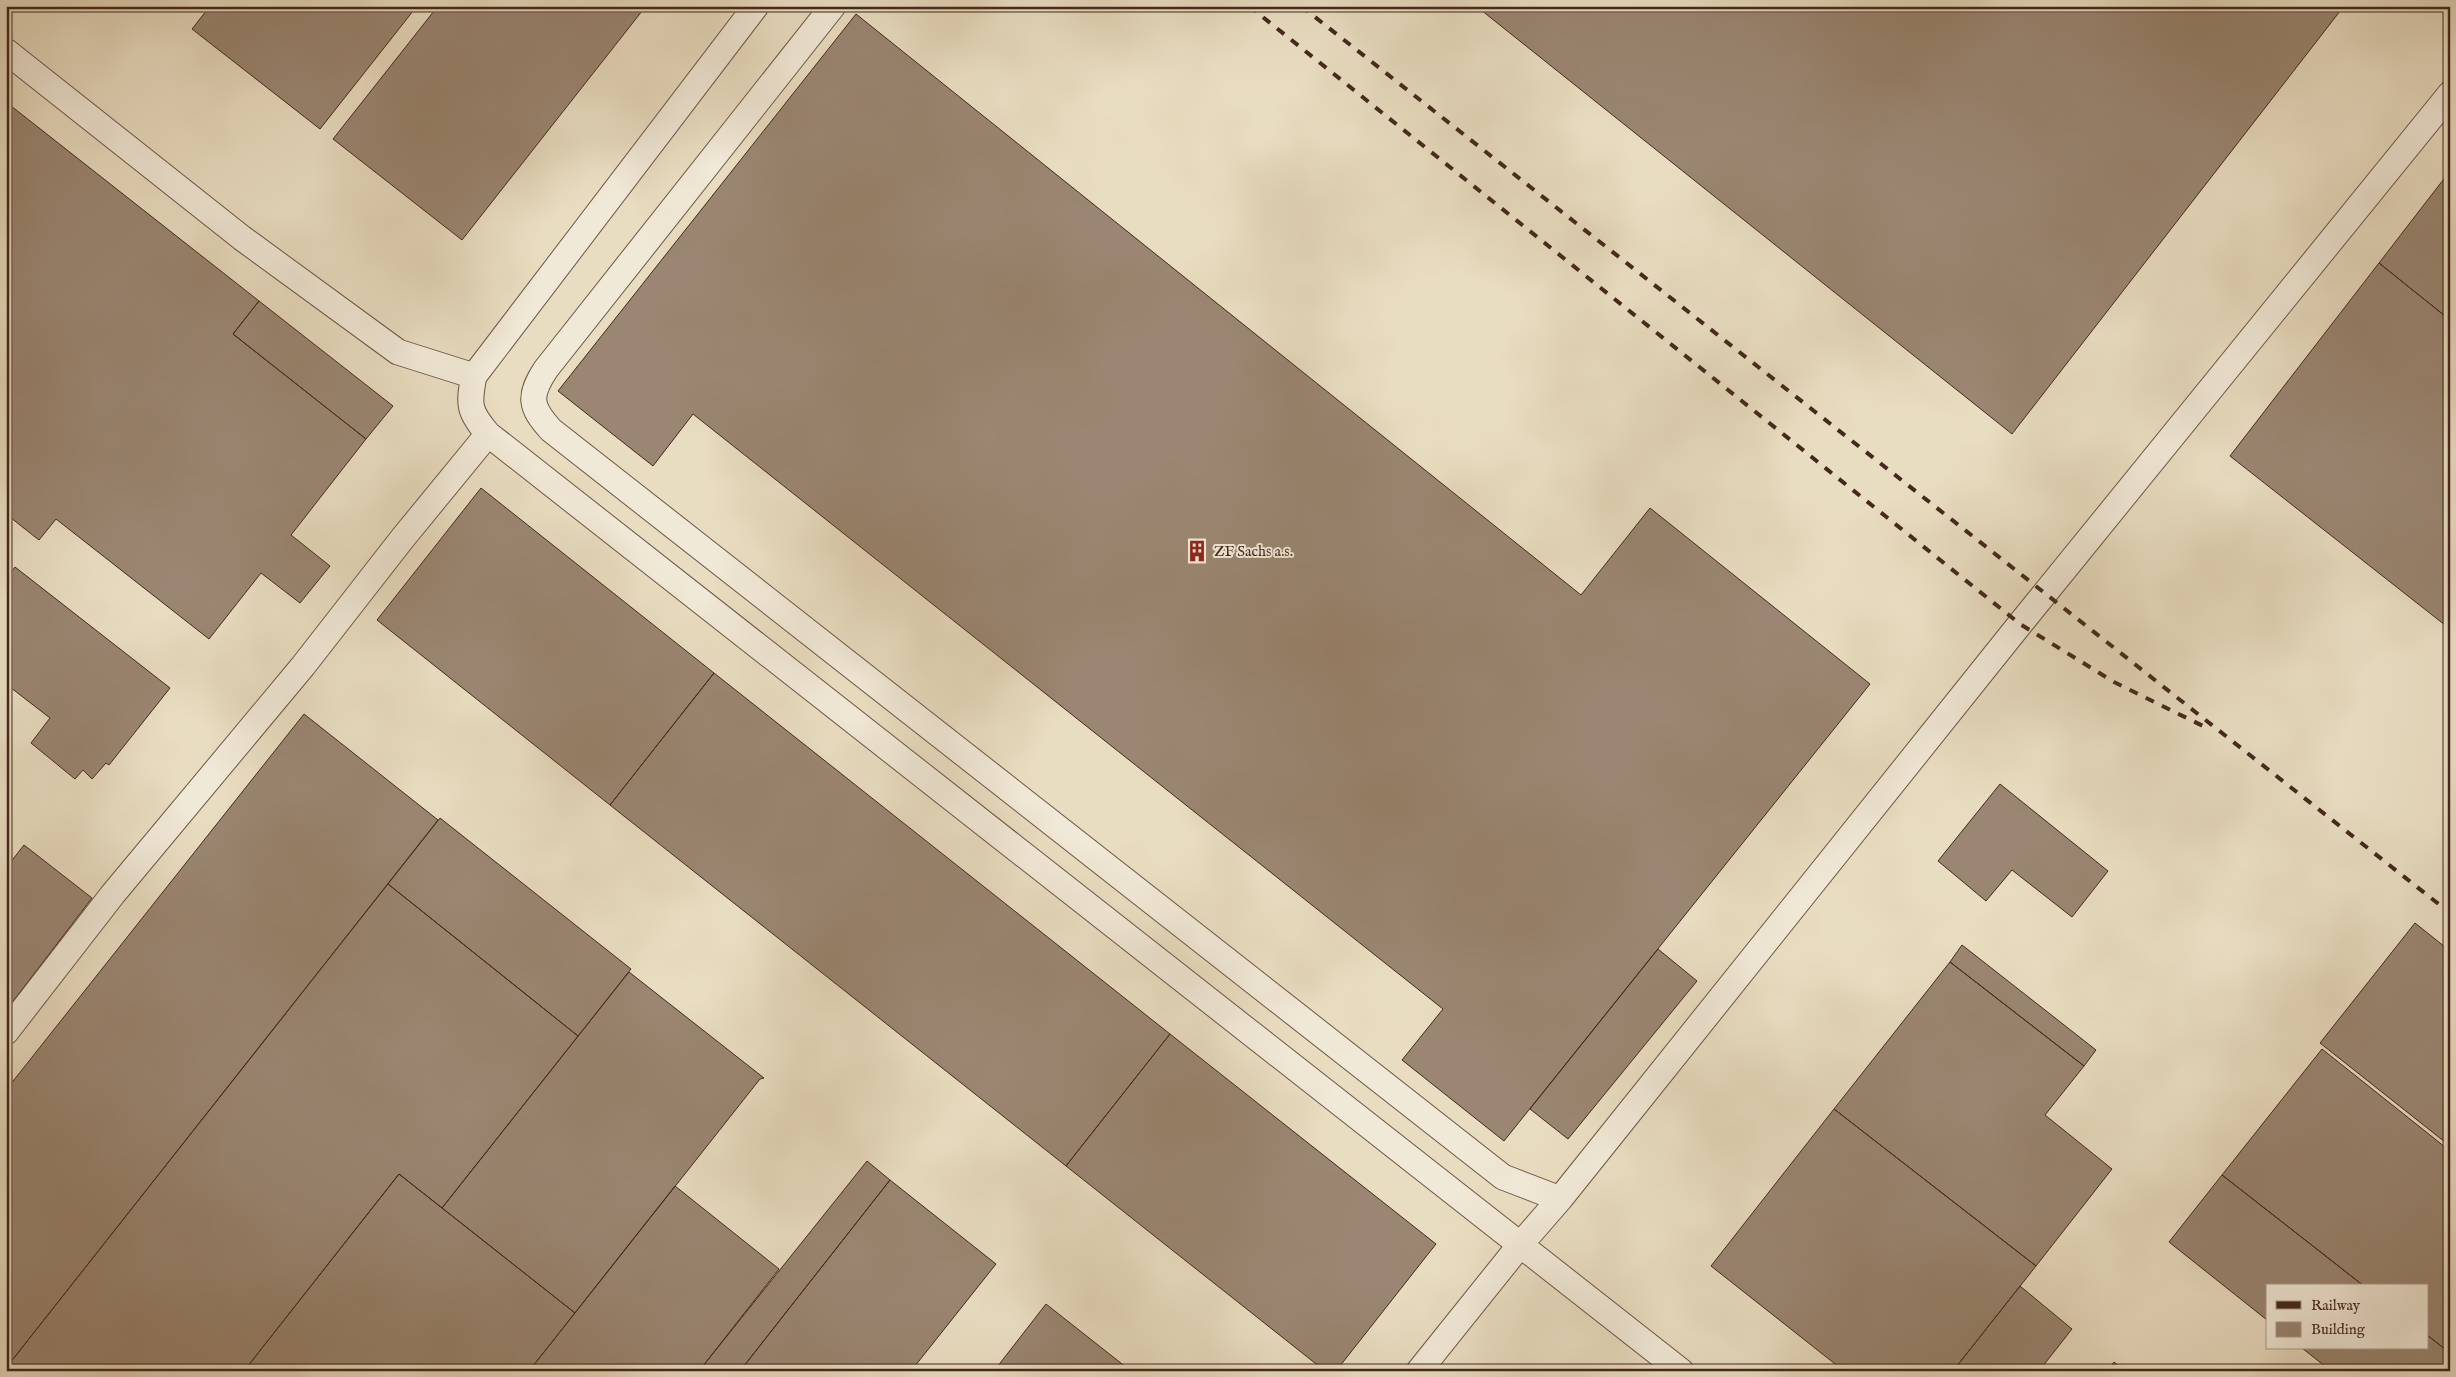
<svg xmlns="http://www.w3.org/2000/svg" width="2456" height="1377" viewBox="0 0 2456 1377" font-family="'IM FELL English',serif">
<rect width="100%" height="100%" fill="#e9ddc1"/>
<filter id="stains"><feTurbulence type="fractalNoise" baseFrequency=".004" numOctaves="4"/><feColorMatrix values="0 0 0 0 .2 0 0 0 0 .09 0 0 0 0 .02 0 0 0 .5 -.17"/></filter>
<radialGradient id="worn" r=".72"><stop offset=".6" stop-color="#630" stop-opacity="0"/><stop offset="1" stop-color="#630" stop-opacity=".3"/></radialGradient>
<!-- building -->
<path fill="#9a8672" stroke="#44281d" d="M210 6H417L320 129 192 29Z
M438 6H646L462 240 333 139Z
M1476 6H2344L2012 434Z
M856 14 1581 595 1650 508 1870 684 1504 1141 1402 1060 1443 1009 693 414 653 466 558 391Z
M6 102 259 301 233 334 366 439 291 535 330 566 300 603 261 573 209 639 56 519 39 540 6 514Z
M2450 171V320L2379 263Z
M2379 263 2450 320V629L2230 456Z
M259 301 393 406 366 439 233 334Z
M481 488 714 673 610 805 377 620Z
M15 567 170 688 109 765 106 763 92 779 83 770 75 779 31 743 50 718 6 684V579Z
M714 673 1170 1034 1066 1166 610 805Z
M304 714 438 820 6 1368V1090Z
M2000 784 2108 871 2072 917 2012 870 1986 901 1938 861Z
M440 818 631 969 578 1036 388 884Z
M24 845 92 898 11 1004 8 1001 6 1004V868Z
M388 884 578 1036 442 1208 399 1174 244 1371H6V1368Z
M2415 923 2450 951V1146L2320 1043Z
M1962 945 2096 1050 2084 1066 1950 962Z
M1658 949 1697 981 1568 1139 1530 1109Z
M1950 962 2084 1066 2045 1115 2112 1169 2036 1266 1834 1109Z
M629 972 764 1078 760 1079 575 1313 442 1208Z
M1170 1034 1436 1244 1336 1371H1325L1066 1166Z
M2322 1049 2450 1151V1353L2427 1335V1286H2364L2222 1175Z
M1834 1109 2036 1266 1953 1371H1844L1711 1266Z
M867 1161 890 1180 740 1371H699Z
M399 1174 575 1313 529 1371H244Z
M2222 1175 2364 1286H2267V1320L2169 1242Z
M890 1180 996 1264 911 1371H740Z
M675 1186 779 1269 699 1371H529Z
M2020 1286 2072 1329 2039 1371H1953Z
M1046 1304 1131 1371H994Z
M2427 1335 2450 1353V1371H2331L2302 1348H2427Z
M2114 1362 2125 1371H2108Z"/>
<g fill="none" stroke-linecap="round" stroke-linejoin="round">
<!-- lane casing -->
<g stroke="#6d5546" stroke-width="27">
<path id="lane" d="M756 6 474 376C468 405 469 412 488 434L1681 1371
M833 6 546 369C528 396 530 407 551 430L1503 1177 1560 1199 2020 624 2450 94
M6 51 242 238 398 352 474 376
M6 1032 113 894 303 666 402 539 488 434
M1419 1371 1520 1245 1560 1199"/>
</g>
<!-- lane -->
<use href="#lane" stroke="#f1e9d7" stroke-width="25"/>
<!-- rail -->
<path stroke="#44281d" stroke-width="4" stroke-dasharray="9 9" stroke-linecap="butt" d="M1249 6 2020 624 2114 682 2207 728
M1301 6 2450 913"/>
</g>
<!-- icons -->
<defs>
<g id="building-bare" transform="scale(1.725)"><path d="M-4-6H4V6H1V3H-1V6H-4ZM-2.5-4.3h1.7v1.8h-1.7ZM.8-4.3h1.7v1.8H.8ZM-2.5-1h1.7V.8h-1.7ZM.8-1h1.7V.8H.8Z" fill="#8f2418" stroke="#f1e9d7" stroke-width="2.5" paint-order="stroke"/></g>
</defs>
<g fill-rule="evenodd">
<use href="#building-bare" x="1197" y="551"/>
</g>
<g text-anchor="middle" stroke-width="4" stroke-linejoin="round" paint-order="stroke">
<!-- poi labels -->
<g font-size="15" fill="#44281d" stroke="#f1e9d7" text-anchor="start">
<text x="1214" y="556">ZF Sachs a.s.</text>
</g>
</g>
<!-- margin -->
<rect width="2456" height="1377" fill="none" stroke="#e9ddc1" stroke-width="25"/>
<rect x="8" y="8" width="2441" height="1362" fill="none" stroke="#44281d" stroke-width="2.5"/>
<rect x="12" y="12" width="2431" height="1352" fill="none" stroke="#44281d"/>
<!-- legend -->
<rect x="2266" y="1284" width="162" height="65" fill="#f1e9d7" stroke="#ac9c8d"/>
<rect x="2276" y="1301" width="25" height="8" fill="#44281d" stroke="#ac9c8d"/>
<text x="2311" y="1310" font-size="15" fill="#44281d">Railway</text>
<rect x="2276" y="1322" width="25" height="15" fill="#9a8672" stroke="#ac9c8d"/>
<text x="2311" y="1334" font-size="15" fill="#44281d">Building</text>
<rect width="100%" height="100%" filter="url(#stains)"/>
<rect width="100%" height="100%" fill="url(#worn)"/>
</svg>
